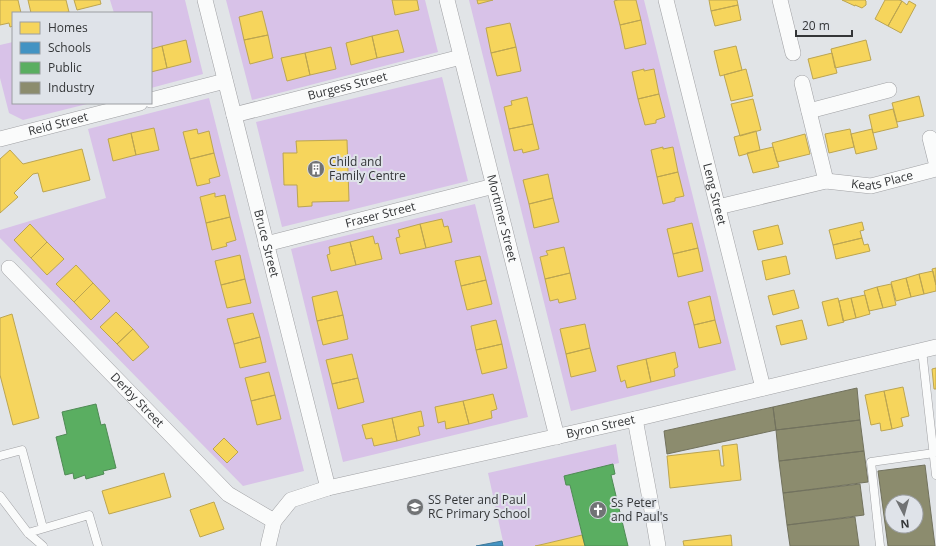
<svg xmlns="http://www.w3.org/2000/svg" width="936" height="546" viewBox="0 0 936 546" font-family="'Open Sans',sans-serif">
<rect width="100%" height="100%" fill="#e1e4e7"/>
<!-- green -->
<path fill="#d8c2e8" d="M110 0H185L203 74 151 88V13H114Z
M226 0H425L438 52 252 100Z
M469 0H644L736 370 571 411Z
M13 42V103H91L23 120 9 113 0 78V45Z
M442 77 468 181 282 227 256 122Z
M209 98 304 471 243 486 0 238V230L106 198 88 129Z
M475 204 528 417 343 462 291 249Z
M616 444 619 463 564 476 566 485H570L582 535 535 546H504L488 473Z"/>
<!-- homes -->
<path fill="#f6d55c" stroke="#bca551" d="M0 0H18L21 13H13V26L10 27 9 23 0 25Z
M28 0H66L69 12 63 13H31Z
M74 0H100L101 4 77 10Z
M392 0H417L419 10 395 15Z
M477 0H493L478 4Z
M618 0H636L641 20 620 25 614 1Z
M709 0H737L738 5 711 11Z
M842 0H865L866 1V5L862 8 855 5V6Z
M885 0H899L902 1 888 26 875 19Z
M902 1 907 5 909 1 916 5 901 33 888 26Z
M738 5 741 20 715 26 711 11Z
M262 11 268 35 244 40 239 17Z
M641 20 646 44 625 49 620 25Z
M510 23 516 47 491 53 486 28Z
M398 30 404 52 377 58 372 36Z
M268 35 273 58 250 64 244 40Z
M372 36 377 58 351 65 346 43Z
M186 40 191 62 167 68 162 46Z
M866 40 871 60 835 68 831 49Z
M162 46 167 68 151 72V49Z
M736 46 742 70 720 76 714 51Z
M331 47 336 69 310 75 305 53Z
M516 47 521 71 497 76 491 53Z
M305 53 310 75 287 81 281 58Z
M832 53 837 73 813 79 808 59Z
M644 69V71L654 69 659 94 638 99 632 72Z
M746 69 753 96 731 101 724 75Z
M659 94 665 117 656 120V123L645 125 638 99Z
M919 96 924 116 897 122 892 103Z
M527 97 533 124 509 129 504 107 512 105 511 101Z
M753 99 761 130 740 136 731 104Z
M893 109 898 127 873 133 869 115Z
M533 124 539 149 523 153 522 149 514 151 509 129Z
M154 128 159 150 136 155 131 133Z
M197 129 198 134 209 131 214 153 190 159 183 132Z
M850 129 854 147 829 153 825 134Z
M872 129 877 149 856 154 851 134Z
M756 131 760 150 739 156 734 137Z
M131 133 136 155 113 161 108 139Z
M805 134 810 154 777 162 772 143Z
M347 140 349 201 312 202V206L298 207 297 185H284L283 153H297L296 141Z
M663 147V149L673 147 678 172 657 177 651 150Z
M773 147 779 167 753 173 747 153Z
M82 149 90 180 43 192 38 173 33 174 14 193 18 197 0 213V159L10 150 23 164Z
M214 153 220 176 209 179 210 183 197 186 190 159Z
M678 172 684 196 675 198V201L663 204 657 177Z
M548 174 553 198 529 204 523 180Z
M215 193V197L225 195 230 217 206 223 200 197Z
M553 198 559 222 534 228 529 204Z
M230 217 236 240 226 243 227 246 212 250 206 223Z
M442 219 444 227 448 226 452 242 426 248 420 224Z
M862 222 864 230 860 231 862 238 833 245 829 230Z
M692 223 698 248 673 254 667 229Z
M30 224 47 242 31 258 14 240Z
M420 224 426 248 400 254 396 238 400 237 398 230Z
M778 225 783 244 758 250 753 231Z
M373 236 375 244 378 243 382 259 356 265 350 242Z
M862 238 864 245 868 244 870 251 836 259 833 245Z
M47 242 64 259 47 275 31 258Z
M350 242 356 265 331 271 327 255 330 254 329 247Z
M564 247 570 273 545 279 540 257 548 255 546 251Z
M698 248 703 271 678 277 673 254Z
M240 255 245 279 221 285 215 261Z
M480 256 486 280 461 286 455 261Z
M786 256 790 274 766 280 762 261Z
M76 265 93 283 74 302 56 284Z
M936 268V285L932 269Z
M933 271 936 285V291L924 294 919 274Z
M570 273 576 299 559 303 558 299 550 301 545 279Z
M919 274 924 294 911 297 906 278Z
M906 278 911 297 896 301 891 282Z
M245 279 251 303 227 308 221 285Z
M486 280 492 304 467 310 461 286Z
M93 283 110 301 91 320 74 302Z
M891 284 896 305 883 308 877 287Z
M877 287 883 308 869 311 864 291Z
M794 290 799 308 773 315 768 296Z
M337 291 343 315 317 321 312 297Z
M865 295 870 314 856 318 851 298Z
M710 296 715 320 694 325 688 302Z
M838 298 844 322 828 326 822 302Z
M851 298 856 318 843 321 839 301Z
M116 312 133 329 117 344 100 327Z
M253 313 260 337 234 344 227 319Z
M12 314 39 418 13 425 0 375V318Z
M343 315 348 339 323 345 317 321Z
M496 320 502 344 476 350 471 326Z
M715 320 721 343 699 348 694 325Z
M802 320 807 339 781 345 776 326Z
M585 324 590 348 566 354 560 329Z
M133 329 149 347 133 361 117 344Z
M260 337 266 362 240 368 234 344Z
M502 344 507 368 482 374 476 350Z
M590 348 596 371 571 377 566 354Z
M675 352 678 367 674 369 675 376 651 382 646 359Z
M352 354 358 378 332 384 326 360Z
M646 359 651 382 627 388 625 380 621 382 617 366Z
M936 368V389H934L932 369Z
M269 372 275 395 251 401 245 378Z
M358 378 364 402 338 409 332 384Z
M903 387 909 416 901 418 903 426 892 429 884 391Z
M884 391 892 429 881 431 880 423 871 425 865 395Z
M493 394 497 409 491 411 492 418 469 424 463 401Z
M275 395 281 419 257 425 251 401Z
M463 401 469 424 446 429 445 421 438 423 435 407Z
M421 411 424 426 418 427 420 435 397 441 392 418Z
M392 418 397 441 374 446 372 438 366 439 362 425Z
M224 438 238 452 227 463 213 449Z
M737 444 741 480 670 488 667 456 719 450 721 466H724L722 446Z
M164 473 171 497 109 514 102 491Z
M214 502 224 529 200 537 190 510Z
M582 535 585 546H535L544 544Z
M731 535 732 546H684L683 541Z"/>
<!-- schools -->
<path fill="#4393c3" stroke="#3e7799" d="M502 541 503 546H476Z"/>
<!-- public -->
<path fill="#5aae61" stroke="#4f8a55" d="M96 404 101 425 105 424 116 468 103 471 104 474 86 479 85 475 74 479 73 473 65 475 56 437 67 434 62 412Z
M613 464 615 474 611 475 628 546H585L570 485H566L564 476Z"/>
<!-- industry -->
<path fill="#8c8c6e" stroke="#72725e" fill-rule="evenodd" d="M857 388 860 420 776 430 773 407Z
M773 407 776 430 667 454 664 431Z
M860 420 864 451 779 461 776 430Z
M864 451 868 482 783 493 779 461Z
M925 465 935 546H888L878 471ZM892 502H916V526H892Z
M860 484 864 515 787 525 783 493Z
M855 517 859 546H790L787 525Z"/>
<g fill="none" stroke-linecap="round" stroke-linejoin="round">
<!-- lane casing -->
<g stroke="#a0a1a4" stroke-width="9">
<path id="lane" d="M922 350 936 475
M0 456 22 450 43 528
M0 496 28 533 43 546
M28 533 89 515 98 546
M880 546 871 462 934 453"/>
</g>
<!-- street casing -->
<g stroke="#a0a1a4" stroke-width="16">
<g id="street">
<path id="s1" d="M205 0 328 488"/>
<path id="s2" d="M447 0 557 437"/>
<path id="s3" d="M666 0 763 388"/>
<path d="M780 0 793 53"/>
<path d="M802 83 826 181"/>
<path d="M151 100 225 81"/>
<path d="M809 111 889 90"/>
<path id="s4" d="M234 115 461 57"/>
<path d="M930 138 936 162"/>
<path id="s5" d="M0 139 140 103"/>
<path id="s6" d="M718 207 826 181 871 186 936 169"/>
<path id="s7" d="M266 244 494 186"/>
<path id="s8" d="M9 268 228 494 274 521"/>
<path d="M635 419 650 499 658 546"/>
<path id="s9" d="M268 546 274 521 291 500 328 488 635 419 936 347"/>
</g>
</g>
<!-- lane -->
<use href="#lane" stroke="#fafbfb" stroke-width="8"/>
<!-- street -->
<use href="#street" stroke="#fafbfb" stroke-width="15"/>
</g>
<!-- icons -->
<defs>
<g id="building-disc" transform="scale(0.9)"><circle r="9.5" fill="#717375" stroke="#dfe3e9"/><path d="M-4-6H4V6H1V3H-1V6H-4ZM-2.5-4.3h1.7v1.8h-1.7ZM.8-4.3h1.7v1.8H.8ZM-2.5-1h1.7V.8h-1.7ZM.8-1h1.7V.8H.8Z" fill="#fff"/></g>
<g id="school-disc" transform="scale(0.9)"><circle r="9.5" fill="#717375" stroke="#dfe3e9"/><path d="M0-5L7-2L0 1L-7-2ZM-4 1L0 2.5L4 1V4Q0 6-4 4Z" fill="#fff"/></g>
<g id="church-disc" transform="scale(0.9)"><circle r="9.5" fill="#717375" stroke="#dfe3e9"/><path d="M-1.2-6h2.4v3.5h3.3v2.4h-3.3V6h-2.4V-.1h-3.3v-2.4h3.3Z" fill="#fff"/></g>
</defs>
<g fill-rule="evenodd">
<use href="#building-disc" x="316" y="169"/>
<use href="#school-disc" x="415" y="507"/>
<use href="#church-disc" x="598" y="510"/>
</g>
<g text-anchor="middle" stroke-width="4" stroke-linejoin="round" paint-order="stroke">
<!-- street labels -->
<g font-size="12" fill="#343638" stroke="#dfe3e9">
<text dy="4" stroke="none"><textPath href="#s4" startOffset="117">Burgess Street</textPath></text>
<text dy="4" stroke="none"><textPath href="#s5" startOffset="60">Reid Street</textPath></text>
<text dy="4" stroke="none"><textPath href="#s6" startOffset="168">Keats Place</textPath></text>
<text dy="4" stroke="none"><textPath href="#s3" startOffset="200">Leng Street</textPath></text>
<text dy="4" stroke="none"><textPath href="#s7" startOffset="118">Fraser Street</textPath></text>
<text dy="4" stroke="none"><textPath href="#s2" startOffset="225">Mortimer Street</textPath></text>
<text dy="4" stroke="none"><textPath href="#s1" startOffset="251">Bruce Street</textPath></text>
<text dy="4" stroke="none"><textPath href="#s8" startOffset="184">Derby Street</textPath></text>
<text dy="4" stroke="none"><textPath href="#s9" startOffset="371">Byron Street</textPath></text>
</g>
<!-- poi labels -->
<g font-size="12" fill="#343638" stroke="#dfe3e9" text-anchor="start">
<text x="329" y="166">Child and<tspan x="329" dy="14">Family Centre</tspan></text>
<text x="428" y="504">SS Peter and Paul<tspan x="428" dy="14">RC Primary School</tspan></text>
<text x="611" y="507">Ss Peter<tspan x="611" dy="14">and Paul's</tspan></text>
</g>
</g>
<!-- legend -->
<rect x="12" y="12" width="140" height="92" fill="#dfe3e9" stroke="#9b9ea2"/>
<rect x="20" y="22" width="20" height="12" fill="#f6d55c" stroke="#9b9ea2"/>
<text x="48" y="32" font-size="12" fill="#343638">Homes</text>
<rect x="20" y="42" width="20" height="12" fill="#4393c3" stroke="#9b9ea2"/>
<text x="48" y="52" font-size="12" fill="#343638">Schools</text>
<rect x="20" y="62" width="20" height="12" fill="#5aae61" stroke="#9b9ea2"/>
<text x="48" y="72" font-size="12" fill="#343638">Public</text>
<rect x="20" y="82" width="20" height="12" fill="#8c8c6e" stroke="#9b9ea2"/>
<text x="48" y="92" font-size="12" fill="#343638">Industry</text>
<!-- north arrow -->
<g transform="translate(904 514) rotate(174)"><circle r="19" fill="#dfe3e9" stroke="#9b9ea2"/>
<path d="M0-3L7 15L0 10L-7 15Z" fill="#717375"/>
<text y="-6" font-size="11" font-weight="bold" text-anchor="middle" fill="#343638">N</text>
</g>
<!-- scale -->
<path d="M796 30v6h56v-6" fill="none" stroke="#343638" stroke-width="2"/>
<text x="802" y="30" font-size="12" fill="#343638" stroke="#dfe3e9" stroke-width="3" paint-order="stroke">20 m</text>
</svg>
